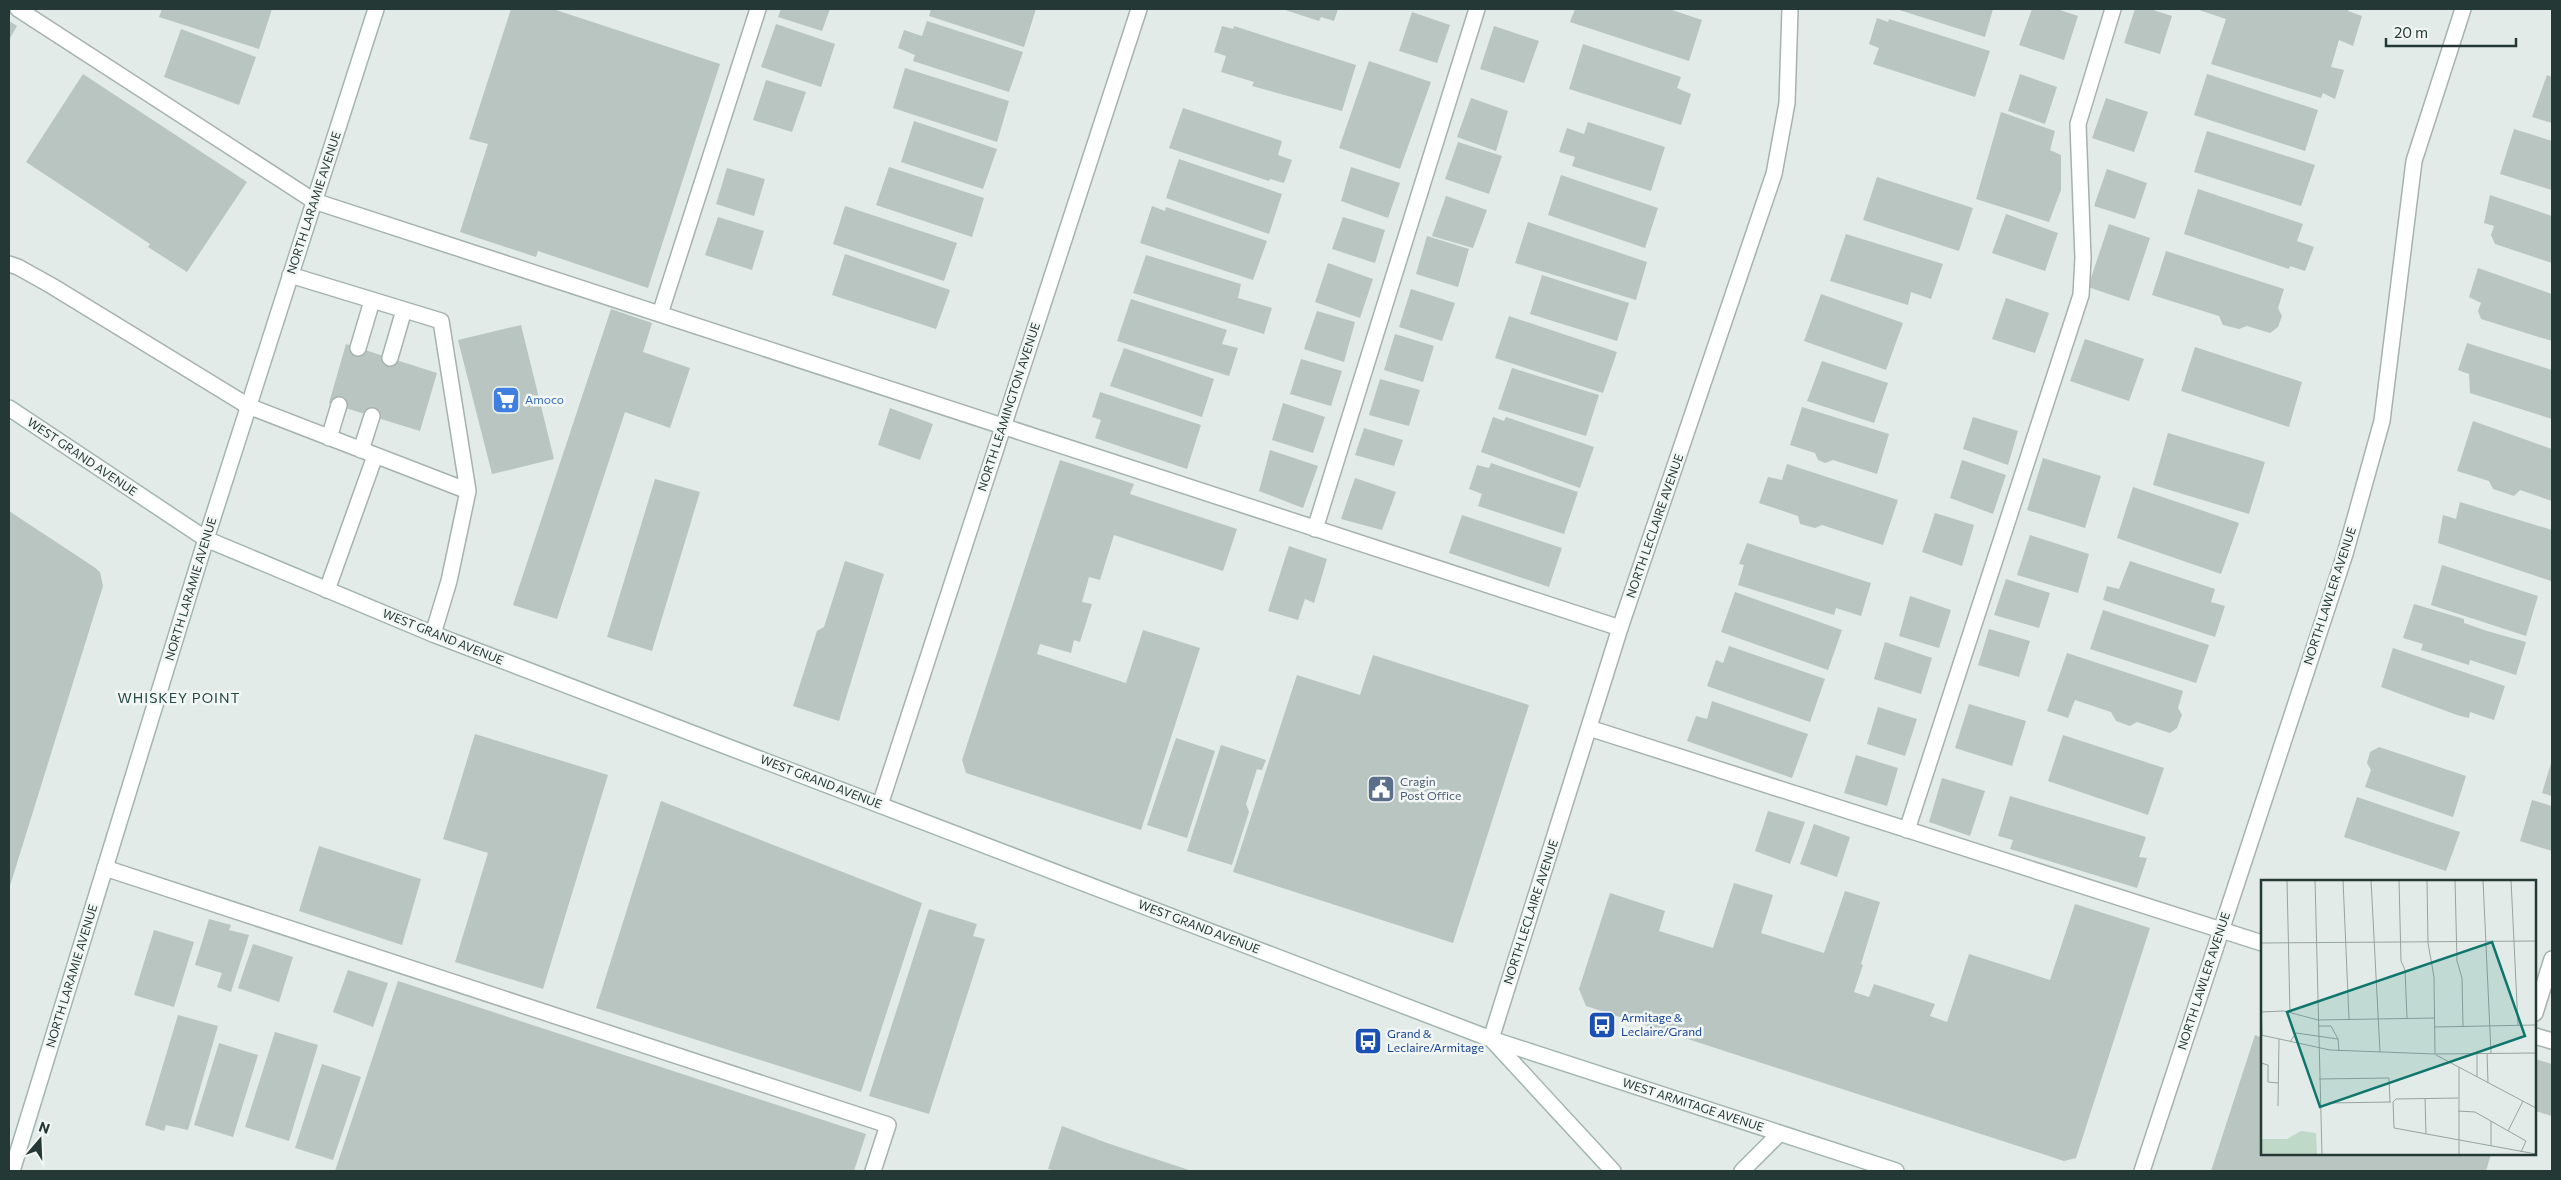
<svg xmlns="http://www.w3.org/2000/svg" width="2561" height="1180" viewBox="0 0 2561 1180" font-family="Commissioner,sans-serif">
<rect width="100%" height="100%" fill="#e2ebe7"/>
<!-- building -->
<path fill="#b8c5c1" d="M162 9H272L259 49 159 17Z
M511 9H553L720 64 648 288 538 251 536 257 460 232 488 144 469 139Z
M781 9H830L822 31 778 17Z
M931 9H1036L1024 47 929 16Z
M1282 9H1338L1334 21 1321 17 1319 21Z
M1575 9H1669L1702 20 1689 61 1570 22Z
M1896 9H1993L1985 37Z
M2032 9H2057L2078 16 2064 60 2019 45Z
M2135 9H2150L2172 16 2160 54 2124 43Z
M2196 9H2349L2348 11 2362 16 2353 46 2339 40 2331 67 2344 70 2335 99 2323 93 2321 98 2211 64 2226 19Z
M1412 12 1450 25 1437 63 1399 51Z
M1877 18 1888 22 1889 19 1990 51 1975 97 1873 64 1879 48 1869 44Z
M9 21 17 26 9 40Z
M927 21 1023 52 1009 92 913 61 915 55 898 48 904 30 922 36Z
M776 24 835 44 821 87 761 67Z
M1222 26 1233 29 1234 26 1356 65 1342 111 1252 86 1254 82 1221 72 1226 56 1214 52Z
M1494 26 1539 41 1524 83 1480 69Z
M181 29 256 57 239 105 164 77Z
M1583 44 1681 77 1677 88 1691 94 1681 125 1569 89Z
M1369 61 1431 82 1400 169 1339 148Z
M905 68 1009 101 997 142 893 108Z
M83 74 247 182 187 272 148 247 150 244 26 162Z
M2020 74 2057 87 2045 124 2008 111Z
M2207 74 2318 110 2305 151 2194 115Z
M2547 75 2552 77V123L2532 117Z
M766 80 806 92 792 132 753 120Z
M1471 98 1508 111 1496 151 1457 137Z
M2106 98 2148 112 2134 152 2092 138Z
M1183 108 1282 141 1278 155 1292 160 1284 183 1270 179 1269 181 1169 148Z
M2001 112 2055 131 2050 150 2061 155V190L2049 222 1976 199Z
M914 121 997 149 983 189 901 162Z
M1588 122 1665 147 1651 191 1572 166 1575 157 1559 152 1567 128 1584 134Z
M2514 129 2552 141V190L2500 174Z
M2207 131 2315 165 2301 206 2194 172Z
M1458 142 1502 156 1489 194 1445 179Z
M1179 159 1282 194 1269 234 1166 198Z
M889 167 984 198 972 237 876 205Z
M1351 167 1400 183 1388 218 1341 201Z
M727 168 765 179 754 216 716 204Z
M2107 169 2147 183 2135 219 2094 206Z
M1561 175 1658 208 1645 248 1548 215Z
M1877 177 1973 208 1959 251 1863 220Z
M2198 189 2303 224 2297 241 2314 247 2305 271 2290 266 2289 269 2184 234Z
M2490 195 2552 216V263L2495 244 2491 235 2494 226 2484 223Z
M1446 196 1487 210 1473 248 1432 236Z
M845 206 957 243 944 281 833 244Z
M1152 206 1165 211 1166 207 1267 241 1253 280 1140 243Z
M2006 214 2058 233 2045 271 1992 253Z
M718 217 764 231 752 270 705 255Z
M1343 217 1385 230 1375 263 1332 249Z
M1528 222 1647 262 1636 300 1515 263Z
M2109 224 2150 238 2129 301 2088 287Z
M1846 234 1943 264 1931 299 1911 292 1908 305 1830 281Z
M1427 236 1469 249 1458 287 1416 274Z
M2166 251 2284 289 2278 308 2282 316 2278 327 2270 333 2247 326 2239 329 2223 325 2219 316 2152 295Z
M845 254 950 290 936 329 832 295Z
M1146 255 1241 284 1238 298 1272 308 1264 334 1133 293Z
M1328 263 1373 279 1360 318 1315 302Z
M2478 268 2552 294V341L2481 319 2478 311 2481 303 2469 297Z
M1542 275 1629 303 1617 341 1530 314Z
M1411 289 1455 303 1442 341 1399 327Z
M1821 294 1903 323 1886 370 1804 341Z
M2006 298 2049 313 2035 353 1992 339Z
M1131 299 1227 330 1222 344 1238 348 1229 376 1117 341Z
M611 309 652 323 643 352 690 368 670 428 625 412 557 619 513 605Z
M1317 311 1355 322 1344 362 1304 349Z
M1509 316 1617 352 1603 393 1495 358Z
M521 325 554 459 492 474 458 340Z
M1395 334 1434 346 1423 382 1384 370Z
M2085 339 2144 359 2129 401 2070 381Z
M2467 343 2552 370V419L2470 393 2469 374 2458 370Z
M346 344 437 373 420 431 329 403Z
M2195 347 2302 382 2289 427 2181 391Z
M1124 348 1214 379 1202 417 1110 386Z
M1301 359 1342 371 1331 406 1290 394Z
M1822 361 1888 383 1874 423 1807 401Z
M1512 368 1599 395 1586 436 1498 409Z
M1380 379 1420 390 1409 426 1369 415Z
M1100 392 1201 425 1187 469 1095 438 1101 420 1092 417Z
M1283 403 1325 417 1313 453 1272 440Z
M1802 407 1889 434 1877 474 1833 460 1825 463 1818 460 1815 453 1790 445Z
M890 408 933 424 920 460 878 445Z
M1493 417 1504 421 1506 417 1594 447 1580 488 1481 452Z
M1973 417 2018 431 2008 465 1963 449Z
M2473 421 2552 449V501L2520 490 2514 496 2493 489 2489 481 2457 471Z
M1364 428 1403 440 1394 466 1355 455Z
M2168 433 2265 462 2249 514 2153 485Z
M1270 450 1318 466 1303 508 1259 491Z
M2043 458 2101 476 2085 528 2027 510Z
M1060 460 1134 484 1130 494 1237 529 1223 571 1114 535 1100 580 1089 577 1082 602 1092 604 1080 642 1074 640 1071 653 1040 644 1037 654 1126 683 1143 630 1200 648 1141 830 966 773 962 760Z
M1962 460 2006 475 1993 514 1950 498Z
M1491 463 1578 492 1564 534 1478 506 1482 494 1469 489 1477 465 1489 468Z
M1787 464 1898 500 1883 545 1822 525 1815 528 1800 524 1798 516 1759 503 1768 477 1782 480Z
M1355 478 1396 492 1382 530 1341 519Z
M655 479 700 492 652 651 607 637Z
M2133 487 2239 523 2221 574 2117 538Z
M2460 502 2552 530 2551 581 2438 543 2443 515 2456 519Z
M9 511 94 567 100 572 103 586 9 889Z
M1935 513 1974 525 1962 566 1922 552Z
M1462 515 1562 548 1549 587 1449 553Z
M2030 535 2089 554 2078 593 2017 575Z
M1747 543 1871 583 1861 616 1836 608 1834 615 1738 585 1744 565 1739 564Z
M1289 546 1327 559 1314 603 1305 599 1298 620 1268 611Z
M845 561 884 574 839 721 793 706 817 631 824 627Z
M2130 561 2215 589 2211 602 2225 606 2215 637 2103 600 2107 586 2119 589Z
M2442 565 2538 596 2526 636 2431 605Z
M2006 579 2050 593 2039 628 1994 615Z
M1735 592 1842 630 1828 670 1721 632Z
M1910 596 1951 610 1939 648 1899 636Z
M2414 604 2464 619V623L2487 631 2526 642 2516 675 2470 660 2469 665 2421 650 2423 644 2403 638Z
M2103 610 2209 645 2196 683 2090 649Z
M1989 629 2030 641 2019 677 1978 665Z
M1885 642 1932 658 1921 694 1874 679Z
M1729 646 1825 679 1810 722 1707 686 1716 660 1723 663Z
M2393 648 2505 686 2494 720 2470 712 2469 718 2457 715 2381 687Z
M2067 653 2183 691 2178 708 2182 715 2177 728 2170 733 2137 722 2130 726 2116 721 2111 712 2075 700 2068 718 2047 711Z
M1373 655 1529 705 1453 943 1233 872 1297 675 1360 695Z
M1712 701 1808 734 1792 778 1687 741 1696 716 1707 719Z
M1969 704 2026 721 2012 766 1955 748Z
M1878 707 1917 719 1905 756 1867 744Z
M475 734 608 775 543 989 455 962 488 853 443 839Z
M2063 735 2164 768 2148 815 2048 781Z
M1176 738 1215 751 1187 838 1147 825Z
M1221 745 1266 760 1262 770 1257 769 1246 804 1249 812 1232 865 1187 851Z
M2379 747 2466 776 2453 817 2365 787 2371 770 2367 763 2370 752Z
M1856 755 1898 768 1887 806 1844 793Z
M2552 760V796L2542 793Z
M1942 778 1985 791 1970 836 1929 822Z
M2010 796 2146 837 2139 857 2147 858 2137 888 2010 849 2013 840 1998 836Z
M2357 797 2460 832 2446 871 2344 837Z
M2532 800 2552 806V851L2520 841Z
M661 801 922 903 861 1092 596 1008Z
M1768 811 1805 822 1790 864 1755 851Z
M1814 824 1850 837 1837 877 1800 864Z
M319 846 421 879 402 945 299 911Z
M1734 883 1773 895 1761 933 1824 953 1845 891 1880 902 1861 964 1863 965 1854 992 1869 997 1874 984 1935 1004 1930 1016 1947 1022 1969 954 2050 980 2075 904 2150 928 2076 1158 2064 1161 1586 1006 1579 989 1610 893 1665 911 1659 931 1713 948Z
M929 909 977 924 973 936 985 939 929 1114 869 1096Z
M209 919 231 925 229 930 249 935 231 992 217 987 222 973 195 965Z
M154 930 194 942 174 1007 134 995Z
M253 944 293 957 279 1002 238 988Z
M348 970 388 983 373 1027 333 1012Z
M398 981 866 1134 854 1171H335Z
M178 1015 218 1026 188 1130 166 1125 164 1131 145 1125Z
M275 1032 318 1045 289 1141 245 1127Z
M2255 1035 2262 1038V1154H2491L2486 1171H2211Z
M219 1043 258 1055 233 1137 194 1125Z
M2535 1059 2552 1064V1116L2535 1111Z
M322 1064 361 1077 333 1160 295 1148Z
M1062 1126 1107 1143 1192 1171H1056L1048 1169Z"/>
<g fill="none" stroke-linecap="round" stroke-linejoin="round">
<!-- lane casing -->
<g stroke="#a5b2ae" stroke-width="18">
<path id="lane" d="M18 9 314 201 1620 628
M9 264 18 267 52 286 248 406 468 491
M290 275 441 321 468 491 449 581 433 634
M660 314 758 9
M358 348 372 301
M390 358 404 310
M329 438 339 405
M361 450 372 416
M1315 529 1477 9
M327 590 375 456
M1589 728 2262 943
M1907 830 2081 295 2083 258 2078 124 2113 9
M105 868 888 1125 873 1171
M2535 1013 2552 959
M2535 1036 2552 1041"/>
</g>
<!-- street casing -->
<g stroke="#a5b2ae" stroke-width="18">
<path id="street" d="M880 805 1139 9
M1491 1039 1620 628 1774 174 1787 103 1790 9
M2142 1171 2345 554 2382 421 2414 161 2463 9"/>
</g>
<!-- secondary casing -->
<g stroke="#a2b5b0" stroke-width="18">
<path id="secondary" d="M9 408 206 539 433 634 1491 1039 1896 1171
M1492 1040 1613 1171
M12 1171 206 539 376 9
M1742 1171 1780 1133"/>
</g>
<!-- lane -->
<use href="#lane" stroke="#fff" stroke-width="15"/>
<!-- street -->
<use href="#street" stroke="#fff" stroke-width="15"/>
<!-- secondary -->
<use href="#secondary" stroke="#fff" stroke-width="15"/>
</g>
<!-- icons -->
<defs>
<g id="supermarket-square" transform="scale(1.4375)"><rect x="-9" y="-9" width="18" height="18" rx="4" fill="#3f7fe0" stroke="#f2f7f5"/><path d="M-6-5.5h2.5l.6 2H6L4.5 2H-2.5L-4.4-4H-6ZM-1.5 3.2a1.3 1.3 0 1 0 .1 0ZM3 3.2a1.3 1.3 0 1 0 .1 0Z" fill="#fff"/></g>
<g id="civic-square" transform="scale(1.4375)"><rect x="-9" y="-9" width="18" height="18" rx="4" fill="#5c6f8a" stroke="#f2f7f5"/><path d="M-.6-6.5H3V-4.5H.6V-3L4-1V1h2V6H-6V1h2V-1L-.6-3ZM-1.2 2.5V6h2.4V2.5Z" fill="#fff"/></g>
<g id="bus-square" transform="scale(1.4375)"><rect x="-9" y="-9" width="18" height="18" rx="4" fill="#1a4fb4" stroke="#f2f7f5"/><path d="M-5-6H5V4H4V6H2V4H-2V6H-4V4H-5ZM-3.5-4V0h7V-4ZM-3.5 1.2v1.5H-2V1.2ZM2 1.2v1.5H3.5V1.2Z" fill="#fff"/></g>
</defs>
<g fill-rule="evenodd">
<use href="#supermarket-square" x="506" y="400"/>
<use href="#civic-square" x="1381" y="789"/>
<use href="#bus-square" x="1602" y="1025"/>
<use href="#bus-square" x="1368" y="1041"/>
</g>
<g text-anchor="middle" stroke-width="5" stroke-linejoin="round" paint-order="stroke">
<!-- street labels -->
<g font-size="12" fill="#243935" stroke="#f2f7f5">
<text transform="translate(314 203) rotate(-72)" y="4">NORTH LARAMIE AVENUE</text>
<text transform="translate(1009 407) rotate(-72)" y="4">NORTH LEAMINGTON AVENUE</text>
<text transform="translate(82 457) rotate(34)" y="4">WEST GRAND AVENUE</text>
<text transform="translate(1655 526) rotate(-71)" y="4">NORTH LECLAIRE AVENUE</text>
<text transform="translate(191 589) rotate(-73)" y="4">NORTH LARAMIE AVENUE</text>
<text transform="translate(2330 596) rotate(-72)" y="4">NORTH LAWLER AVENUE</text>
<text transform="translate(443 637) rotate(22)" y="4">WEST GRAND AVENUE</text>
<text transform="translate(821 782) rotate(21)" y="4">WEST GRAND AVENUE</text>
<text transform="translate(1531 912) rotate(-72)" y="4">NORTH LECLAIRE AVENUE</text>
<text transform="translate(1199 927) rotate(21)" y="4">WEST GRAND AVENUE</text>
<text transform="translate(72 976) rotate(-73)" y="4">NORTH LARAMIE AVENUE</text>
<text transform="translate(2204 981) rotate(-72)" y="4">NORTH LAWLER AVENUE</text>
<text transform="translate(1693 1105) rotate(18)" y="4">WEST ARMITAGE AVENUE</text>
</g>
<!-- shop labels -->
<g font-size="12" fill="#366cbe" stroke="#f2f7f5" text-anchor="start">
<text x="525" y="404">Amoco</text>
</g>
<!-- service labels -->
<g font-size="12" fill="#4e5e75" stroke="#f2f7f5" text-anchor="start">
<text x="1400" y="786">Cragin<tspan x="1400" dy="14">Post Office</tspan></text>
</g>
<!-- transit labels -->
<g font-size="12" fill="#164399" stroke="#f2f7f5" text-anchor="start">
<text x="1621" y="1022">Armitage &amp;<tspan x="1621" dy="14">Leclaire/Grand</tspan></text>
<text x="1387" y="1038">Grand &amp;<tspan x="1387" dy="14">Leclaire/Armitage</tspan></text>
</g>
<!-- neighbourhood labels -->
<g font-size="14" letter-spacing="1" fill="#234943" stroke="#f2f7f5">
<text x="179" y="703">WHISKEY POINT</text>
</g>
</g>
<!-- overview -->
<g transform="translate(2261 880)">
<rect width="275" height="275" fill="#e2ebe7"/>
<path d="M40 251 55 253 56 275H0V259H26Z" fill="#bed9c7"/>
<path fill="none" stroke="#96a4a0" stroke-width="1" d="M26 0 29 133M54 0 61 275M82 0 88 139M110 0 119 172M138 0 140 81 144 90 146 138M166 0 167 63 173 97 174 174M194 0 196 81 201 98 202 146M222 0 230 173M250 0 257 145M0 63 275 61M0 119 1 155M0 132 23 131 57 140 173 138M57 146H70L77 159 78 171M173 147 275 145M0 155 69 170 174 174 275 173M29 162 35 153 77 159M226 173 227 203M175 175 275 228M0 183 7 185V202L17 203M198 187V275M216 197V174M58 199 128 198 129 222M164 218 165 254M132 222 133 248 275 274M132 222 135 219 197 218M68 223 130 222M17 226 18 159M197 231 214 232 265 261 260 272M247 251 262 221M230 266V241"/>
<path fill="#0f766e" fill-opacity="0.15" stroke="#0f766e" stroke-width="2.5" d="M231 62 264 156 59 227 26 132Z"/>
<rect width="275" height="275" fill="none" stroke="#243935" stroke-width="2.5"/>
</g>
<!-- border -->
<rect width="2561" height="1180" fill="none" stroke="#243935" stroke-width="20"/>
<!-- north arrow -->
<g transform="translate(40 1140) rotate(19)" stroke="#f2f7f5" stroke-width="4" paint-order="stroke">
<path d="M0-4L9 19L0 12L-9 19Z" fill="#243935"/>
<text y="-8" font-size="14" font-weight="bold" text-anchor="middle" fill="#243935">N</text>
</g>
<!-- scale -->
<path d="M2386 38v8h130v-8" fill="none" stroke="#243935" stroke-width="2.5"/>
<text x="2394" y="38" font-size="15" fill="#243935" stroke="#f2f7f5" stroke-width="4" paint-order="stroke">20 m</text>
</svg>
